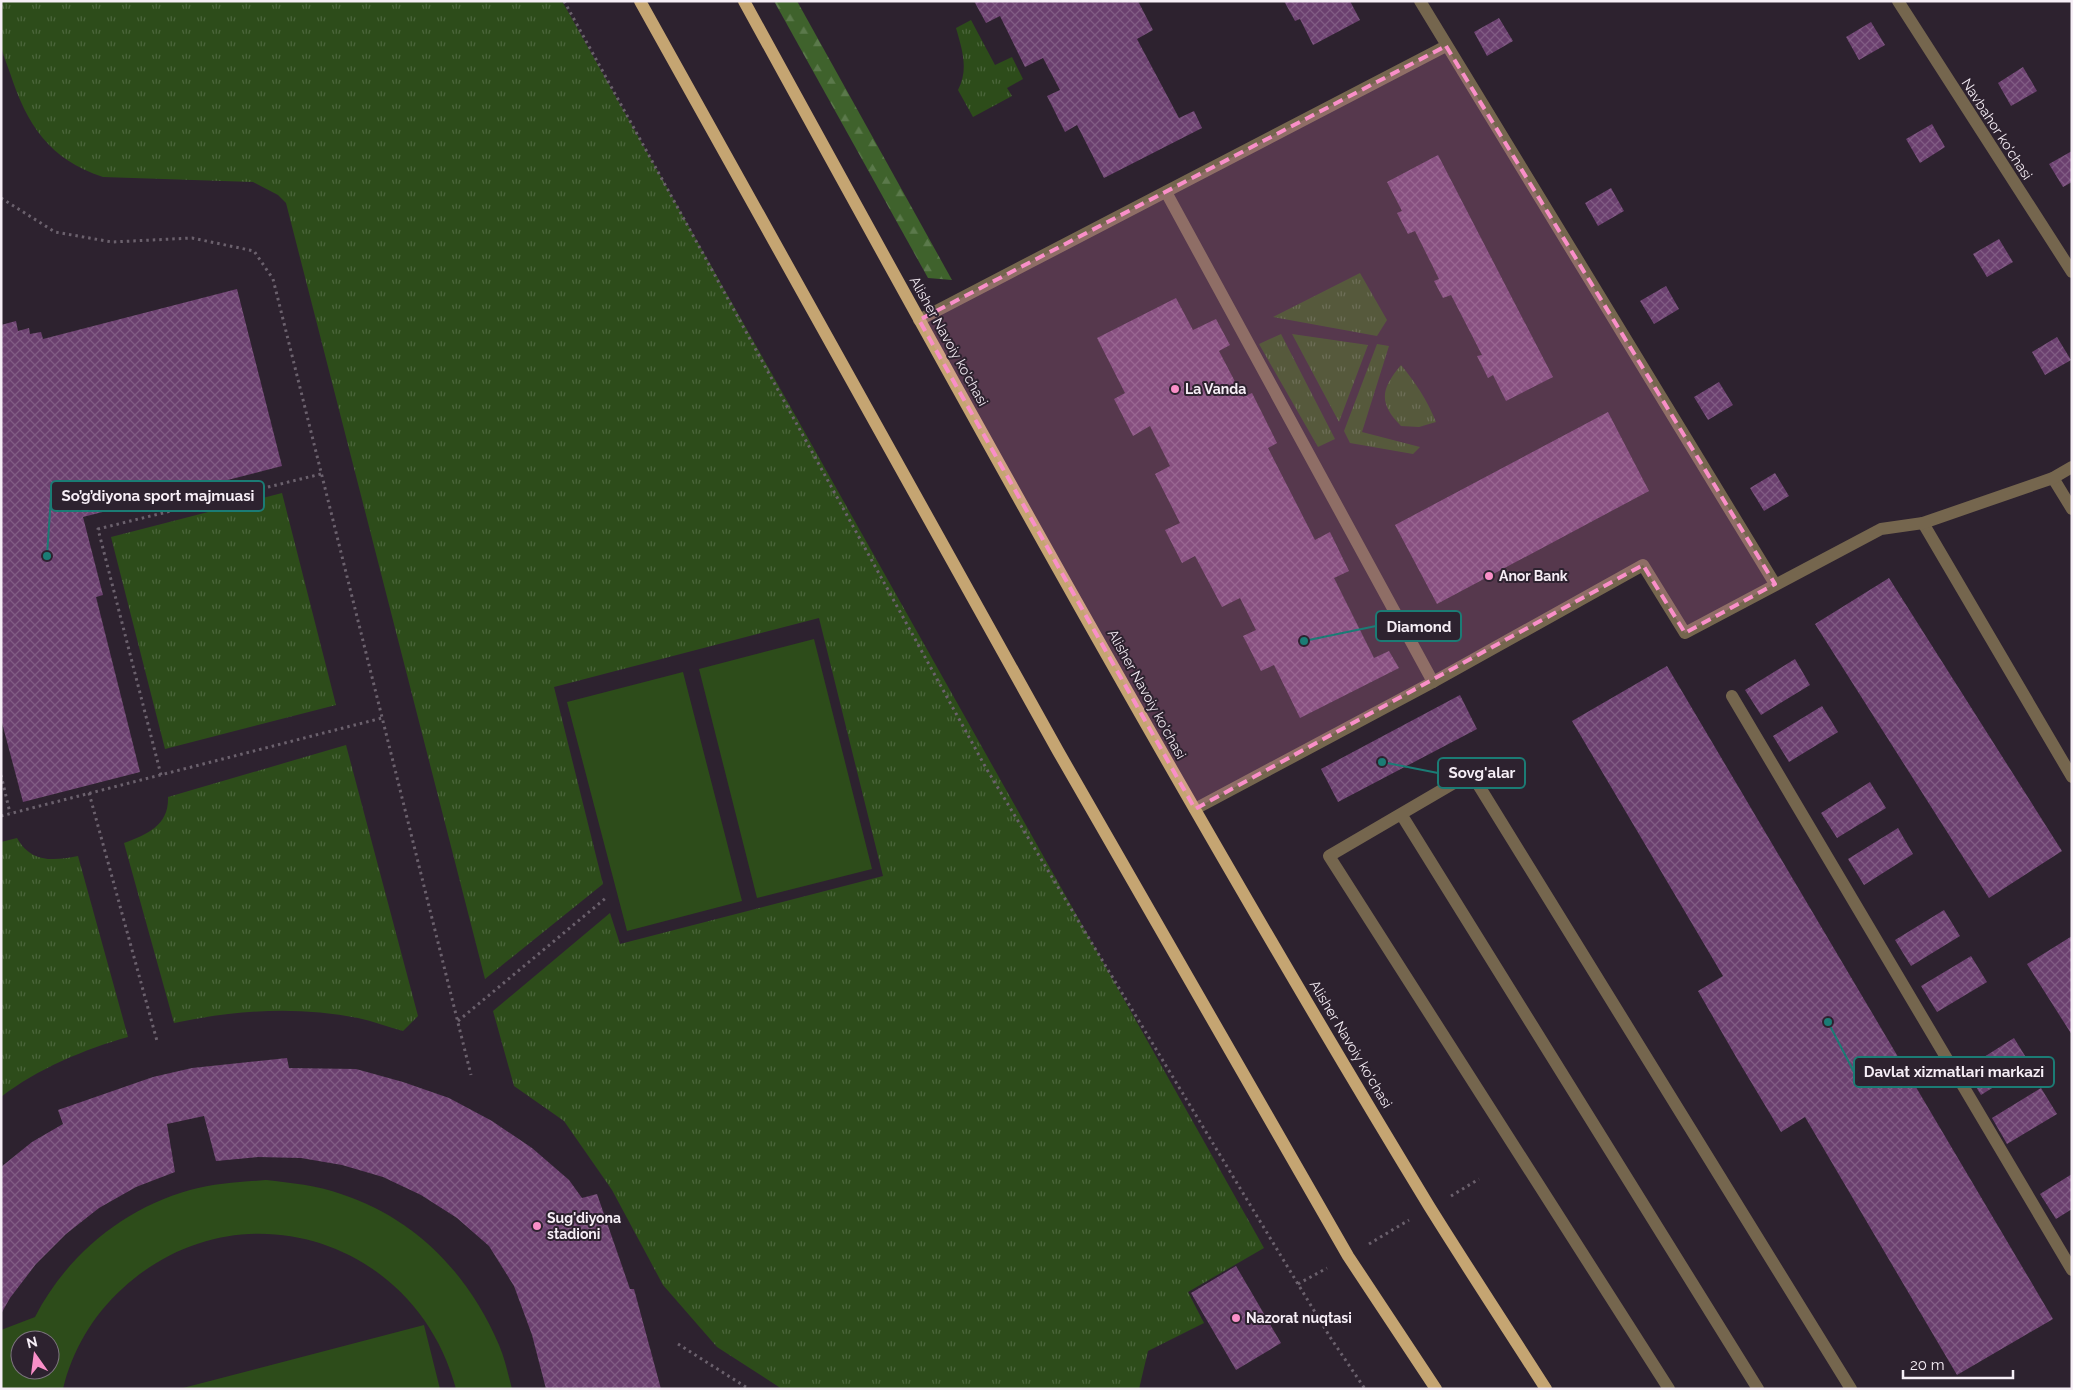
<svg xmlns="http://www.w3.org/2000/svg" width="2073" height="1390" viewBox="0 0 2073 1390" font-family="Raleway,sans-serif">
<defs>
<pattern id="grass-tufts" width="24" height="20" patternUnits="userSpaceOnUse" patternTransform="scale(1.25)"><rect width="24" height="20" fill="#2d4c1a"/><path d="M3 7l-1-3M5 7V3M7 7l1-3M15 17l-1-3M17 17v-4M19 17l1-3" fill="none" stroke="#4c663c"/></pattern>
<pattern id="forest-firs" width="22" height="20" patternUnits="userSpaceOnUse" patternTransform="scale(1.25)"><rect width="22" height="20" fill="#3f622c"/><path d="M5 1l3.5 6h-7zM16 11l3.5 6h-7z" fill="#5b794b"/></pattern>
<pattern id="building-cross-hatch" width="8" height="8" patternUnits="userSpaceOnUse" patternTransform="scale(1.25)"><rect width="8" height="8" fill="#6b406f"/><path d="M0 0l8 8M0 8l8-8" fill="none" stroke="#815c84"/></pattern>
</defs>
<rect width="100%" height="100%" fill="#2d222f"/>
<!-- grass -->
<path fill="url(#grass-tufts)" d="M1 1H562L1264 1248 1188 1292 1204 1323 1148 1351 1139 1389H782L717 1347 663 1285 612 1190 564 1121 514 1086 493 1011 610 913 620 944 883 876 819 618 554 687 603 884 485 979 286 203 278 195 253 182 103 177C49 159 27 125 10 73 7 64 2 53 1 44 0 30 1 15 1 1Z
M971 20 995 65 1012 57 1023 79 1007 88 1012 96 973 117 958 90C969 69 962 49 956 28Z
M1360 273 1387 320 1377 336 1273 317Z
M1281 334 1335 439 1318 447 1259 344Z
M1292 334 1368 345 1339 422Z
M1377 344 1389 346 1362 432 1420 447 1413 454 1350 443 1344 431Z
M1401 365C1416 383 1427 400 1436 422L1419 427 1401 426C1378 403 1381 389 1401 365Z
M282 493 336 705 165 749 111 537Z
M346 745 418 1016 403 1031C388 1027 373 1021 358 1018 297 1006 235 1010 174 1023L124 843C148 834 169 825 168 797Z
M17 838C31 863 53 861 78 856L128 1037C85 1049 37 1069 1 1097V842Z"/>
<!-- forest -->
<path fill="url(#forest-firs)" d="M774 1H797L952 280 928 278Z"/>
<!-- pitch -->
<path fill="#2d4c1a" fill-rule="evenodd" d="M814 639 872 869 757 898 699 669Z
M683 672 742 901 627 931 567 702Z
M266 1180C291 1183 317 1185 341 1194 415 1218 469 1274 499 1345 505 1359 508 1374 512 1389H456C416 1238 237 1182 122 1289 93 1315 72 1351 63 1389H1V1330L35 1317C66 1256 124 1208 190 1190 215 1183 241 1182 266 1180ZM20 1340H50V1370H20Z
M424 1325 440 1389H179Z"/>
<!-- building -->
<path fill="url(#building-cross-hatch)" d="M974 1H1138L1153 30 1137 39 1179 118 1194 111 1202 128 1104 178 1077 125 1065 132 1047 96 1060 90 1043 58 1025 67 1000 16 986 23Z
M1284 1H1350L1360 20 1313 45 1300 19 1295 21Z
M1499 18 1513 41 1487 56 1474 32Z
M1871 22 1885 45 1859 60 1846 37Z
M2023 67 2037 91 2011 106 1998 83Z
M1932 124 1945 147 1920 163 1906 139Z
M2072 151V182L2063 187 2049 164Z
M1438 155 1553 377 1506 401 1493 375 1488 378 1477 356 1482 355 1451 295 1443 298 1434 281 1439 279 1415 231 1408 234 1397 213 1402 211 1387 182Z
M1611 188 1624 211 1598 226 1585 203Z
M1999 239 2013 262 1987 277 1973 254Z
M1666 286 1679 309 1654 324 1640 301Z
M237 289 282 466 83 517 103 595 96 597 140 772 23 802 1 719V325L16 321 18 331 29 328 30 334 41 332 43 339Z
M1176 298 1193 330 1216 319 1230 345 1219 351 1243 397 1252 393 1277 443 1268 448 1315 540 1330 532 1349 571 1334 578 1374 658 1389 651 1399 668 1300 718 1274 665 1261 671 1243 636 1256 630 1240 598 1222 607 1195 556 1182 563 1165 530 1180 523 1155 474 1170 466 1150 426 1133 436 1114 399 1125 393 1097 338Z
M2057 337 2071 360 2045 375 2032 352Z
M1719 382 1733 405 1708 420 1694 397Z
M1608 412 1649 491 1437 604 1395 525Z
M1775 473 1789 496 1764 511 1750 488Z
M1889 578 2062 851 1989 898 1815 624Z
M1795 659 1810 685 1761 715 1745 690Z
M1667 666 2053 1319 1957 1375 1805 1117 1781 1132 1739 1062 1698 991 1723 976 1572 721Z
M1460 695 1477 729 1338 802 1321 769Z
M1822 706 1838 732 1789 762 1773 736Z
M1870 782 1886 808 1837 838 1821 813Z
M1898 828 1913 854 1864 885 1848 859Z
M1944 910 1960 936 1911 966 1895 940Z
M2072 936V1035L2027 964Z
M1971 956 1987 982 1937 1012 1921 986Z
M2014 1038 2030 1064 1981 1095 1965 1069Z
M287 1058 289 1068 356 1069 403 1082 449 1098 492 1121 532 1148 569 1180 582 1198 597 1194 630 1289H634L661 1389H546L532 1335 514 1286 489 1246 457 1218 421 1195 383 1177 342 1165 301 1158 258 1157 216 1161 204 1116 167 1124 175 1172 136 1187 99 1208 66 1234 36 1264 10 1298 1 1314V1167L32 1142 63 1124 58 1110 153 1077 192 1068Z
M2041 1088 2057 1114 2007 1144 1992 1118Z
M2072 1174V1209L2056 1219 2040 1194Z
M1236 1266 1281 1343 1236 1370 1191 1293Z"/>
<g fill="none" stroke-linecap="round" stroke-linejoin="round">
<!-- path -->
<path stroke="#6b616d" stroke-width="3" stroke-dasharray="2.5 4" stroke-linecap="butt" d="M564 1 986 768 1330 1337 1365 1389
M1 198 55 232 112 242 192 238 254 251 273 279 471 1075
M1 775 10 813
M161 775 98 529 321 474
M89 793 157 1041
M1 816 382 718
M458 1021 607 897
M1451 1196 1479 1179
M1369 1244 1409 1220
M1298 1284 1327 1268
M678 1344 749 1389"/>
<!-- lane -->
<path stroke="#75664e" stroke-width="12" d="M1166 192 1433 682
M2053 478 2072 509
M1923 523 2072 777
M1732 696 2072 1270
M1401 814 1758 1389
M1669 1389 1329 856 1471 773 1851 1389"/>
<!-- street -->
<path stroke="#75664e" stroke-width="12" d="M1420 1 1775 584
M1898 1 2072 272
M919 320 1446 46
M1195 809 1433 682 1643 565 1685 633 1881 529 1923 523 2053 478 2072 467"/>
<!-- primary -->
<path stroke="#c5a572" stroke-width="12" d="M640 1 1058 751 1348 1256 1436 1389
M744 1C966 406 1189 811 1429 1206 1467 1267 1507 1328 1546 1389"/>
</g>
<!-- marked area -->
<path fill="#f98fc8" fill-opacity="0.2" stroke="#f98fc8" stroke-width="4" stroke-dasharray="10 6" stroke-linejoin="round" d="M1446 46 1775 584 1685 633 1643 565 1195 809 919 320Z"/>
<!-- markers -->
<g fill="#f98fc8" stroke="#2d222f" stroke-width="2">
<circle cx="1175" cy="389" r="5"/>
<circle cx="1489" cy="576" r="5"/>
<circle cx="537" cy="1226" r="5"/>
<circle cx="1236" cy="1318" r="5"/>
</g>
<g text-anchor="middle" stroke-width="4" stroke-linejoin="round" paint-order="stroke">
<!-- street labels -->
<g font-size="14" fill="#f6eef6" stroke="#2d222f">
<text transform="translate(1997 129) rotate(57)" y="5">Navbahor ko'chasi</text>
<text transform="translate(949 341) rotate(61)" y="5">Alisher Navoiy ko'chasi</text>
<text transform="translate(1147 694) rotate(61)" y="5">Alisher Navoiy ko'chasi</text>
<text transform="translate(1351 1044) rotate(59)" y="5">Alisher Navoiy ko'chasi</text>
</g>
<!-- poi labels -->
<g font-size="14" font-weight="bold" fill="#f6eef6" stroke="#2d222f" text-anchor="start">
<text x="1185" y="394">La Vanda</text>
<text x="1499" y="581">Anor Bank</text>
<text x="547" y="1223">Sug'diyona<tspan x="547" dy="16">stadioni</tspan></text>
<text x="1246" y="1323">Nazorat nuqtasi</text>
</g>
</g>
<!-- callouts -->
<path fill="none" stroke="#1b7c75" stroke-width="2" d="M47 556L51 496M1304 641L1376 626M1382 762L1438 773M1828 1022L1854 1072"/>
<g fill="#1b7c75" stroke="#2d222f" stroke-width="2">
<circle cx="47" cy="556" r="5"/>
<circle cx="1304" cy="641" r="5"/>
<circle cx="1382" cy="762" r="5"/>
<circle cx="1828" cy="1022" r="5"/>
</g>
<g fill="#2d222f" stroke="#1b7c75" stroke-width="2">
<rect x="51" y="481" width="213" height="30" rx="5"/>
<rect x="1376" y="611" width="85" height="30" rx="5"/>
<rect x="1438" y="758" width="87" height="30" rx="5"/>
<rect x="1854" y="1057" width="200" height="30" rx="5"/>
</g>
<g font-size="15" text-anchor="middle" font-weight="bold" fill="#f6eef6">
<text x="158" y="501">So’g’diyona sport majmuasi</text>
<text x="1419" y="632">Diamond</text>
<text x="1482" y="778">Sovg'alar</text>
<text x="1954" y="1077">Davlat xizmatlari markazi</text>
</g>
<!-- border -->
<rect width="2073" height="1390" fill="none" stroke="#f6eef6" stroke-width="5"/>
<!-- north arrow -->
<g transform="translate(35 1355) rotate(346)"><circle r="24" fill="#2d222f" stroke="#7d747f"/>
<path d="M0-4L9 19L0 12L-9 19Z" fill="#f98fc8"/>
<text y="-8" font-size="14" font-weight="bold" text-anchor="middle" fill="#f6eef6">N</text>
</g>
<!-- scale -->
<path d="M1903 1370v8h110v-8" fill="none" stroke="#f6eef6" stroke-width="2.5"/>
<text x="1910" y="1370" font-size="15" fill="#f6eef6" stroke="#2d222f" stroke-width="4" paint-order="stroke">20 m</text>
</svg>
